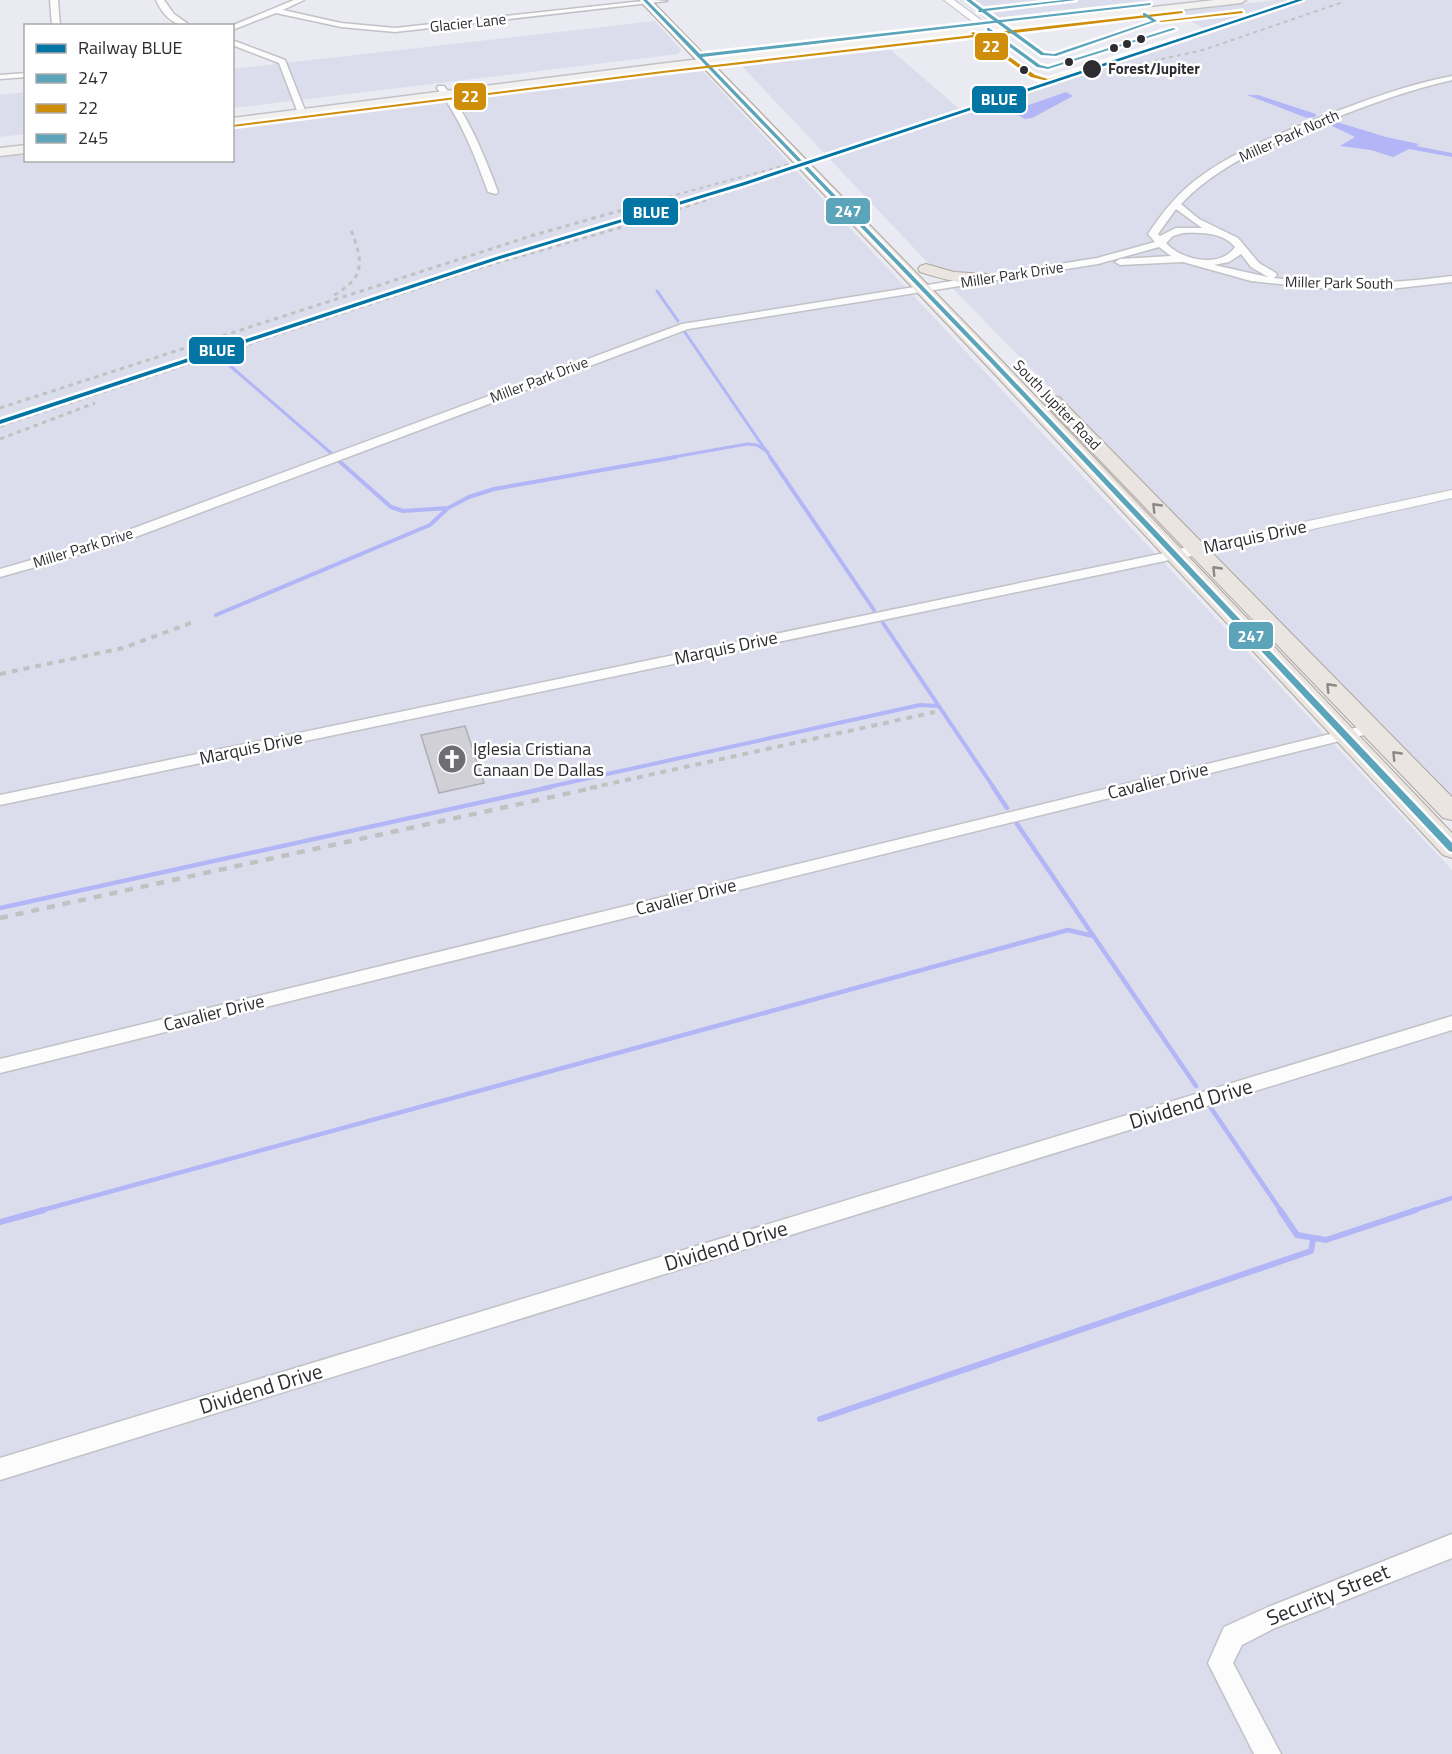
<svg xmlns="http://www.w3.org/2000/svg" width="1452" height="1754" viewBox="0 0 1452 1754" font-family="'Titillium Web',sans-serif">
<rect width="100%" height="100%" fill="#eaeaf2"/>
<!-- built -->
<path fill="#dcddec" d="M960 0H1152L986 19Z
M1276 0H1452V801L930 265 737 61 885 45 964 113 1210 32 1175 12Z
M655 21 681 50 678 54 233 108 232 69Z
M697 65 1452 870V1754H0V152L25 149 26 160H232L233 123Z
M25 92V134L0 137V95Z"/>
<!-- water -->
<path fill="#b2b5f6" d="M1066 92 1073 96 1032 118 1025 119 1012 111Z
M1247 95H1258L1316 114 1315 117 1307 118Z
M1337 122 1386 137 1419 144 1416 146 1452 153V157L1409 149 1393 157 1371 150 1340 146 1355 137 1330 125Z"/>
<g fill="none" stroke-linecap="round" stroke-linejoin="round">
<!-- stream-far3 -->
<path stroke="#b2b5f6" stroke-width="3" d="M657 291 678 321
M684 331 771 458
M228 364 331 453
M668 458 747 444 757 445 768 452"/>
<!-- stream-far2 -->
<path stroke="#b2b5f6" stroke-width="4" d="M770 457 874 610
M339 461 391 507 403 511 448 508 469 497 494 489 676 457
M216 615 430 525 448 508
M883 623 994 788
M544 788 920 705 938 706"/>
<!-- stream-far1 -->
<path stroke="#b2b5f6" stroke-width="4.5" d="M993 787 1007 808
M1017 824 1196 1086
M0 908 551 787
M1211 1108 1281 1211
M39 1211 1068 930 1093 936
M1412 1211 1452 1198"/>
<!-- stream -->
<path stroke="#b2b5f6" stroke-width="6" d="M1280 1210 1297 1235 1326 1240 1416 1210
M0 1222 44 1210
M820 1419 1311 1251 1313 1240"/>
</g>
<!-- building -->
<path fill="#d0d0d6" stroke="#aeaeb4" stroke-width="1.5" d="M465 726 484 783 439 793 421 735Z"/>
<g fill="none" stroke-linecap="round" stroke-linejoin="round">
<!-- minor casing -->
<g stroke="#c1c1c7" stroke-width="3">
<path id="minor" d="M50 0H58L60 26H52Z
M156 0H164L174 14 191 26C174 26 163 16 156 0Z
M294 0H304L283 10 341 23 395 28 652 0 667 1 395 32 341 27 276 13 232 30 231 26Z
M232 40 285 60 306 113 305 115 298 113 279 63 232 45Z
M26 73V77L0 79V75Z
M1452 76V80C1408 90 1367 105 1325 122 1274 142 1220 163 1181 204L1199 219 1238 238 1259 263 1276 273 1277 275 1274 278C1333 286 1393 284 1452 276V282L1390 289 1320 288 1251 281 1183 262 1120 265 1115 262 1120 259 1171 256 1159 247 1098 264 688 329 117 544 0 577V569L107 538 682 324 1097 258 1155 242 1148 234C1162 213 1177 194 1197 179 1232 152 1275 136 1316 119 1361 102 1405 85 1452 76ZM1176 209 1202 228H1176L1160 236 1158 234ZM1183 233C1201 232 1223 232 1235 247 1220 269 1181 260 1166 243L1173 236ZM1241 254 1251 267 1268 277 1214 265 1229 262Z
M438 86H444C469 117 484 155 498 192L496 194 488 192C475 156 461 119 437 88Z
M1174 551 1181 555 1179 558 0 805V795Z
M1371 724 1376 726 1378 729 1376 732 0 1073V1059Z
M1452 1016V1030L0 1480V1458Z
M1452 1534V1558L1275 1628 1242 1645 1233 1663 1281 1754H1254L1208 1663 1224 1627 1268 1607Z"/>
</g>
<!-- tertiary casing -->
<g stroke="#c1c1c7" stroke-width="2">
<path id="tertiary" d="M944 0H954L993 29 985 31Z
M1452 490V498L1174 560 1166 555 1174 550Z"/>
</g>
<!-- secondary casing -->
<g stroke="#c1c1c7" stroke-width="3">
<path id="secondary" d="M1215 0H1246L1241 3 675 68 232 125V118L675 62Z
M26 145V153L0 156V148Z"/>
</g>
<!-- primary casing -->
<g stroke="#aea59e" stroke-width="2">
<path id="primary" d="M639 0H651L1000 359 1452 833V858L1443 855 988 367Z
M926 264 954 272 987 274 995 279C984 292 936 277 920 272L918 269 920 266Z
M1053 396 1059 397 1452 797V820L1443 818 1047 405 1044 401 1047 397Z"/>
</g>
<!-- minor -->
<use href="#minor" fill="#fcfcfd" fill-rule="evenodd"/>
<!-- tertiary -->
<use href="#tertiary" fill="#fcfcfd" fill-rule="evenodd"/>
<!-- secondary -->
<use href="#secondary" fill="#f3f1ef" fill-rule="evenodd"/>
<!-- primary -->
<use href="#primary" fill="#eae5e0" fill-rule="evenodd"/>
<!-- rail-far3 -->
<path stroke="#c1c1c2" stroke-width="2" stroke-dasharray="4 4" stroke-linecap="butt" d="M1130 66 1203 50 1343 2
M653 201 797 162
M701 201 1308 0"/>
<!-- rail-far2 -->
<path stroke="#c1c1c2" stroke-width="3" stroke-dasharray="4.5 4.5" stroke-linecap="butt" d="M334 295C366 277 363 261 351 230
M0 408 534 235 658 200
M0 426 479 268 629 225 706 200
M0 439 95 403"/>
<!-- rail-far1 -->
<path stroke="#c1c1c2" stroke-width="4" stroke-dasharray="6 6" stroke-linecap="butt" d="M0 674 123 648 196 621
M590 788 935 712"/>
<!-- rail -->
<path stroke="#c1c1c2" stroke-width="4.5" stroke-dasharray="8 8" stroke-linecap="butt" d="M0 918 597 787"/>
<!-- bus-1 casing -->
<g stroke="#fff" stroke-width="5">
<path id="bus-1" d="M643 0H647L700 54 1151 3 1150 5 702 57 996 362 1452 843V852L1449 851 992 364Z
M987 28H989L1040 65 1048 67 1173 28 1176 29 1048 69 1037 67 987 30Z"/>
</g>
<!-- bus-2 casing -->
<g stroke="#fff" stroke-width="5">
<path id="bus-2" d="M1182 11 1183 13 981 37 1035 75 1048 79 1176 39 1180 40 1048 81 1031 77 976 37 663 73 232 127 233 125 663 71 973 35 971 33 973 32 978 34Z
M1242 11 1243 13 1161 22 1159 21Z"/>
</g>
<!-- bus-3 casing -->
<g stroke="#fff" stroke-width="5">
<path id="bus-3" d="M966 0H971L983 9 1064 0H1076L986 11 1044 53 1054 54 1152 21 1143 15V13H1145L1157 21 1056 56 1041 55 982 12H978L979 10Z"/>
</g>
<!-- bus-1 -->
<use href="#bus-1" fill="#5ba4ba" fill-rule="evenodd"/>
<!-- bus-2 -->
<use href="#bus-2" fill="#ce8e0a" fill-rule="evenodd"/>
<!-- bus-3 -->
<use href="#bus-3" fill="#5ba4ba" fill-rule="evenodd"/>
<!-- rail-1 casing -->
<g stroke="#fff" stroke-width="5">
<path id="rail-1" d="M1296 0H1303L745 185 500 259 0 424V420L496 257 741 183Z"/>
</g>
<!-- rail-1 -->
<use href="#rail-1" fill="#0275a4" fill-rule="evenodd"/>
</g>
<!-- one-way arrows -->
<defs><path id="oneway-chevron" d="M-2-3.5L2.5 0L-2 3.5" fill="none" stroke-width="1.6" stroke-linecap="round" stroke-linejoin="round" transform="scale(1.5)"/></defs>
<g stroke="#8b8888">
<use href="#oneway-chevron" transform="translate(1156 507) rotate(-134)"/>
<use href="#oneway-chevron" transform="translate(1216 570) rotate(-134)"/>
<use href="#oneway-chevron" transform="translate(1330 687) rotate(-134)"/>
<use href="#oneway-chevron" transform="translate(1396 755) rotate(-134)"/>
</g>
<!-- icons -->
<defs>
<g id="church-disc" transform="scale(1.5)"><circle r="9.5" fill="#6e6e75" stroke="#fff"/><path d="M-1.2-6h2.4v3.5h3.3v2.4h-3.3V6h-2.4V-.1h-3.3v-2.4h3.3Z" fill="#fff"/></g>
</defs>
<g fill-rule="evenodd">
<use href="#church-disc" x="452" y="759"/>
</g>
<!-- markers -->
<g fill="#2c2c31" stroke="#fff" stroke-width="2">
<circle cx="1141" cy="39" r="5"/>
<circle cx="1127" cy="44" r="5"/>
<circle cx="1114" cy="48" r="5"/>
<circle cx="1069" cy="62" r="5"/>
<circle cx="1092" cy="69" r="10"/>
<circle cx="1024" cy="70" r="5"/>
</g>
<g text-anchor="middle" stroke-width="5" stroke-linejoin="round" paint-order="stroke">
<!-- far-street labels -->
<g font-size="15" fill="#2c2c31" stroke="#fff">
<text transform="translate(468 23) rotate(-6)" y="5">Glacier Lane</text>
<text transform="translate(1289 136) rotate(-24)" y="5">Miller Park North</text>
<text transform="translate(1012 275) rotate(-9)" y="5">Miller Park Drive</text>
<text transform="translate(1339 283) rotate(1)" y="5">Miller Park South</text>
<text transform="translate(539 380) rotate(-21)" y="5">Miller Park Drive</text>
<text transform="translate(1057 405) rotate(46)" y="5">South Jupiter Road</text>
<text transform="translate(83 548) rotate(-17)" y="5">Miller Park Drive</text>
</g>
<!-- far-stop labels -->
<g font-size="15" font-weight="bold" fill="#2c2c31" stroke="#fff" text-anchor="start">
<text x="1108" y="74">Forest/Jupiter</text>
</g>
<!-- street labels -->
<g font-size="18" fill="#2c2c31" stroke="#fff">
<text transform="translate(1255 537) rotate(-12)" y="6">Marquis Drive</text>
<text transform="translate(726 648) rotate(-12)" y="6">Marquis Drive</text>
<text transform="translate(251 748) rotate(-12)" y="6">Marquis Drive</text>
<text transform="translate(1158 781) rotate(-14)" y="6">Cavalier Drive</text>
<text transform="translate(686 897) rotate(-14)" y="6">Cavalier Drive</text>
<text transform="translate(214 1013) rotate(-14)" y="6">Cavalier Drive</text>
</g>
<!-- poi labels -->
<g font-size="18" fill="#2c2c31" stroke="#fff" text-anchor="start">
<text x="473" y="755">Iglesia Cristiana<tspan x="473" dy="21">Canaan De Dallas</tspan></text>
</g>
<!-- near-street labels -->
<g font-size="21" fill="#2c2c31" stroke="#fff">
<text transform="translate(1191 1104) rotate(-17)" y="7">Dividend Drive</text>
<text transform="translate(726 1246) rotate(-17)" y="7">Dividend Drive</text>
<text transform="translate(261 1389) rotate(-17)" y="7">Dividend Drive</text>
<text transform="translate(1328 1595) rotate(-22)" y="7">Security Street</text>
</g>
</g>
<g stroke="#fff" stroke-width="2">
<rect x="974" y="32" width="35" height="29" rx="6" fill="#ce8e0a"/>
<rect x="453" y="82" width="34" height="29" rx="6" fill="#ce8e0a"/>
<rect x="971" y="85" width="56" height="29" rx="6" fill="#0275a4"/>
<rect x="825" y="197" width="46" height="28" rx="6" fill="#5ba4ba"/>
<rect x="622" y="197" width="57" height="29" rx="6" fill="#0275a4"/>
<rect x="188" y="336" width="57" height="29" rx="6" fill="#0275a4"/>
<rect x="1228" y="621" width="46" height="29" rx="6" fill="#5ba4ba"/>
</g>
<g font-size="16" text-anchor="middle" font-weight="bold" fill="#fff">
<text x="991" y="52">22</text>
<text x="470" y="102">22</text>
<text x="999" y="105">BLUE</text>
<text x="848" y="217">247</text>
<text x="651" y="218">BLUE</text>
<text x="217" y="356">BLUE</text>
<text x="1251" y="642">247</text>
</g>
<!-- legend -->
<rect x="24" y="24" width="210" height="138" fill="#ffffff" stroke="#ababad" stroke-width="1.5"/>
<rect x="36" y="44" width="30" height="9" fill="#0275a4" stroke="#ababad" stroke-width="1.5"/>
<text x="78" y="54" font-size="18" fill="#2c2c31">Railway BLUE</text>
<rect x="36" y="74" width="30" height="9" fill="#5ba4ba" stroke="#ababad" stroke-width="1.5"/>
<text x="78" y="84" font-size="18" fill="#2c2c31">247</text>
<rect x="36" y="104" width="30" height="9" fill="#ce8e0a" stroke="#ababad" stroke-width="1.5"/>
<text x="78" y="114" font-size="18" fill="#2c2c31">22</text>
<rect x="36" y="134" width="30" height="9" fill="#5ba4ba" stroke="#ababad" stroke-width="1.5"/>
<text x="78" y="144" font-size="18" fill="#2c2c31">245</text>
</svg>
